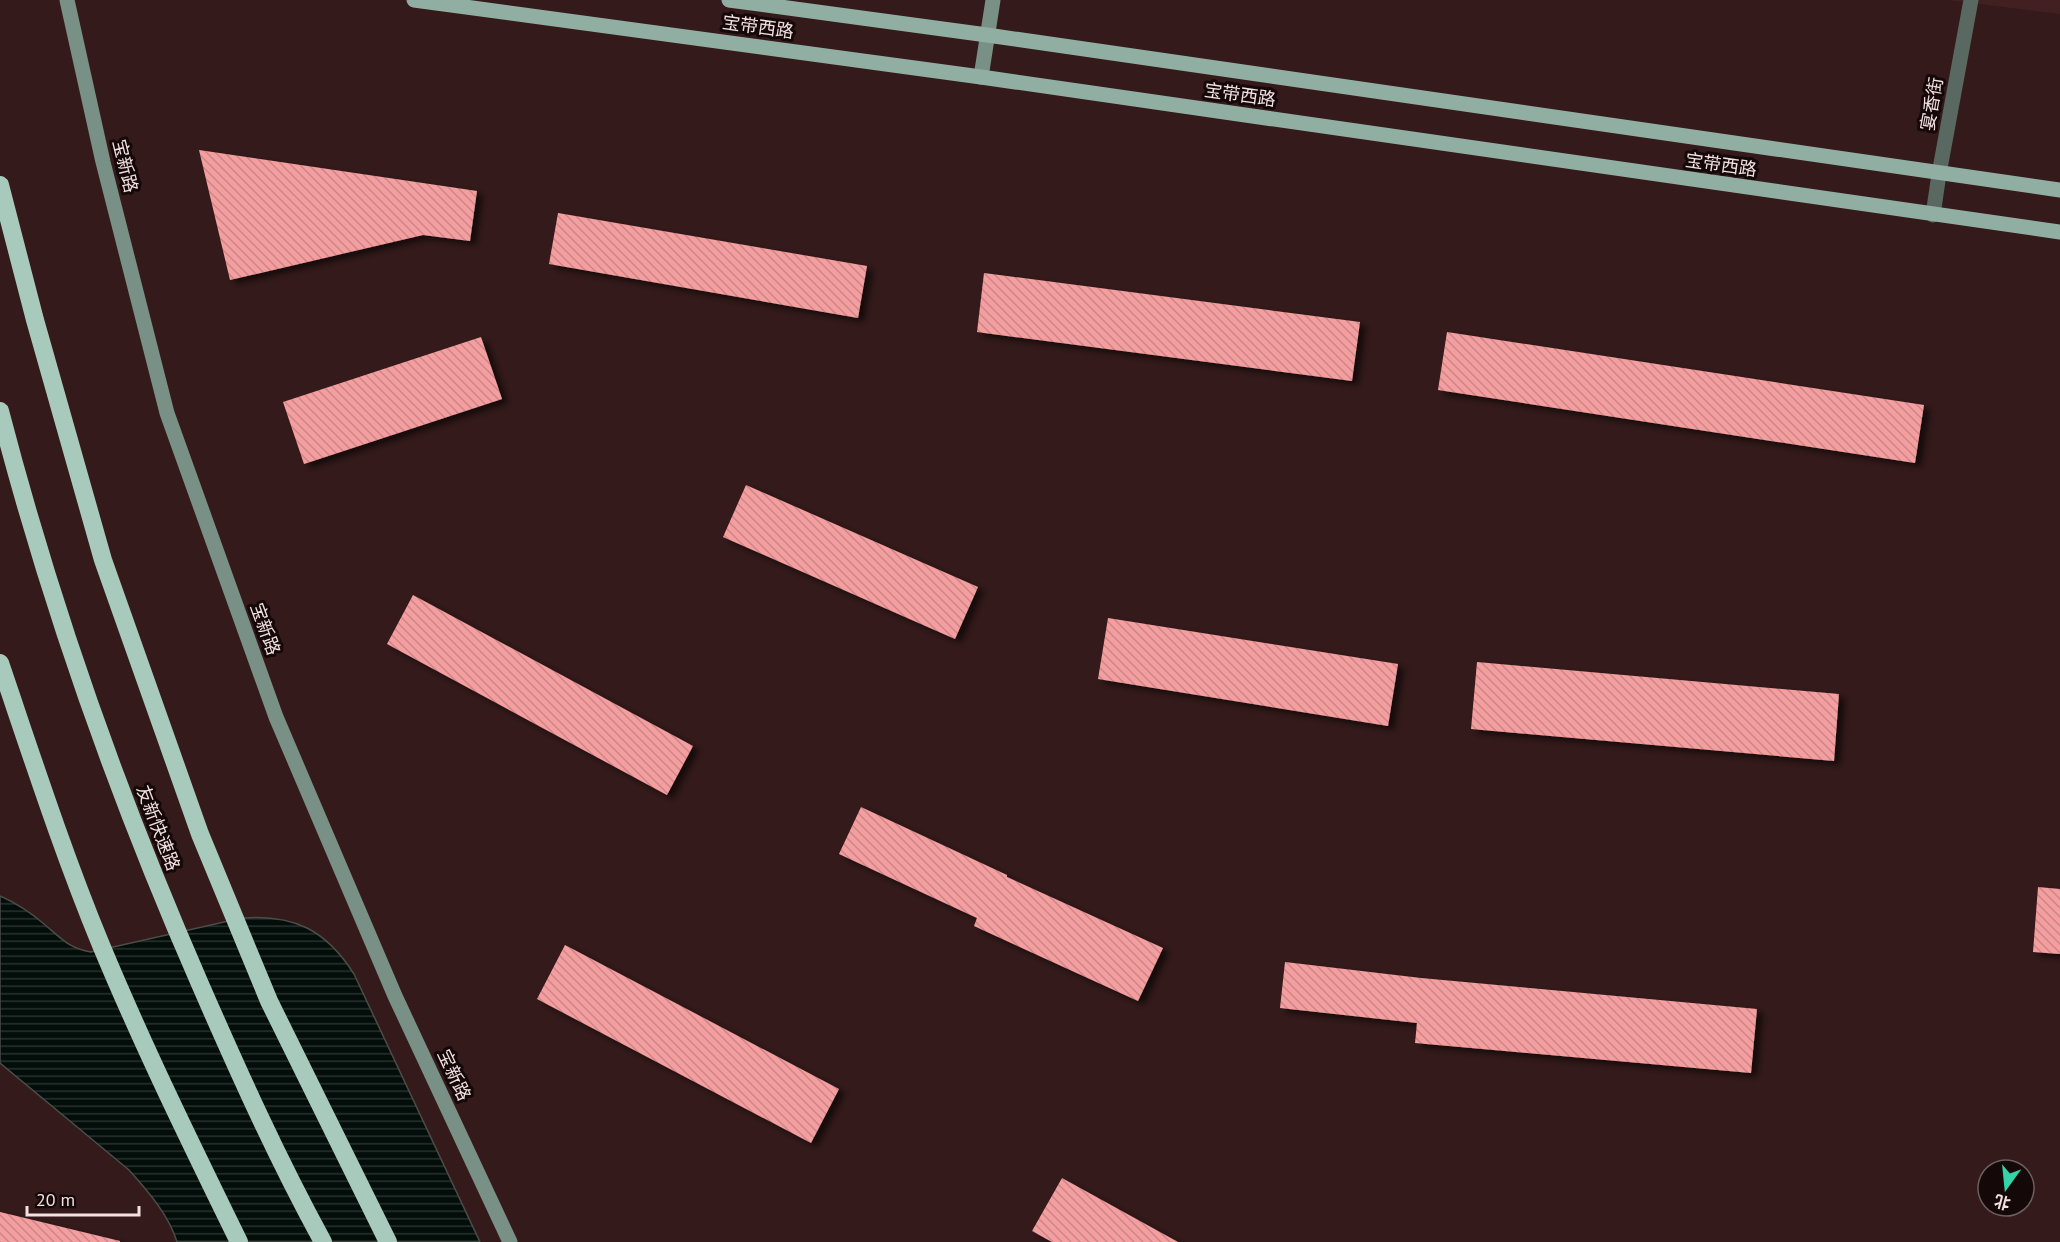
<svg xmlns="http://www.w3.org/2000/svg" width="2060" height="1242" viewBox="0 0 2060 1242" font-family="'PT Sans','Noto Sans SC',sans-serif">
<defs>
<pattern id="water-rules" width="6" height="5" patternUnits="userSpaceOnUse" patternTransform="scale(1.5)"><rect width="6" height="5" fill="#030e0a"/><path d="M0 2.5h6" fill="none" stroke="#28312d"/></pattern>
<pattern id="building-back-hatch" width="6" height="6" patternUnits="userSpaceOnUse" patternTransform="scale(1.5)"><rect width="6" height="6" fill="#f59ea0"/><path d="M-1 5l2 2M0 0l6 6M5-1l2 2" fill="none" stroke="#ca8789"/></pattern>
<filter id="shadow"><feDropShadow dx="6" dy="4" stdDeviation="3" flood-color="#0009"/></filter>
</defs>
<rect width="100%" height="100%" fill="#341a1a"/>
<!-- built -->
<path fill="#422022" d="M1947 0H2060V14Z"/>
<!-- water -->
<path fill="url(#water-rules)" stroke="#4b4d4a" stroke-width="1.5" d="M0 896C16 903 30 912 44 924 61 938 68 948 91 952L242 918C294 914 326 930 354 974L480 1242H177C169 1215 147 1190 129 1170L0 1063Z"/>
<!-- building -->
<path fill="url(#building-back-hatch)" filter="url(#shadow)" d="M199 150 477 191 470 241 423 235 230 280Z
M558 213 867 266 858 318 549 264Z
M984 273 1360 322 1352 381 977 332Z
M1447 332 1924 405 1915 463 1438 390Z
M481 337 502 399 304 464 283 402Z
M746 485 978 587 955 639 723 537Z
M413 595 693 746 667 795 387 644Z
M1108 618 1398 664 1388 726 1098 679Z
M1477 662 1839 694 1834 761 1471 729Z
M861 807 1007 875V877L1163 948 1138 1001 974 926 977 918 839 854Z
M2038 887 2060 889V954L2033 952Z
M565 945 839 1089 811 1143 537 999Z
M1285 962 1421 978 1757 1009 1751 1073 1415 1043 1417 1023 1280 1008Z
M1062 1178 1178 1242H1052L1032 1231Z
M0 1212 120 1241V1242H0Z"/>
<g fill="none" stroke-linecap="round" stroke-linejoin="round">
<!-- street -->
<path stroke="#5a6862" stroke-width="15" d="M1933 215 1939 174 1971 0"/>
<!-- secondary -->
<path stroke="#799087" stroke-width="15" d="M67 0 103 162 167 413 276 717 395 996 510 1242
M981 77 993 0"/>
<!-- primary -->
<path stroke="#91aea3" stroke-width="15" d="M414 0 981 77 2060 232
M729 0 987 35 2060 190"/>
<!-- highway -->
<path stroke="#a7cabc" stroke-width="18" d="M0 185 35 320 103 560 200 834 269 1001 388 1242
M0 411C51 607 119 799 200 984 238 1071 277 1158 323 1242
M0 663C32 757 63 853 101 945 143 1046 191 1144 239 1242"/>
</g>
<g text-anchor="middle" stroke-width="6" stroke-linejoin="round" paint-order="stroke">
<!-- street labels -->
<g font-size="18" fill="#f3e0e0" stroke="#140808">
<text transform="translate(758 27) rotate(8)" y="6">宝带西路</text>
<text transform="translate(1240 95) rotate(8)" y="6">宝带西路</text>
<text transform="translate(1932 104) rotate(-80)" y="6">宴香街</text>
<text transform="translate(1721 165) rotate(8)" y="6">宝带西路</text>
<text transform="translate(125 166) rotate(76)" y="6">宝新路</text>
<text transform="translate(265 629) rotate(70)" y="6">宝新路</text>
<text transform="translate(158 828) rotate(69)" y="6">友新快速路</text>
<text transform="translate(454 1075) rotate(65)" y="6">宝新路</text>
</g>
</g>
<!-- north arrow -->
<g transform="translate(2006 1188) rotate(195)"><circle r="28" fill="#140808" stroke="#6d5e5e" stroke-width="1.5"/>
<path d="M0-4.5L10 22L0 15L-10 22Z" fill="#32d4a8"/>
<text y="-9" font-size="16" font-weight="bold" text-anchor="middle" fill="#f3e0e0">北</text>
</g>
<!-- scale -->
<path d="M27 1206v9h112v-9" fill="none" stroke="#f3e0e0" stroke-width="3"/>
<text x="36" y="1206" font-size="18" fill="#f3e0e0" stroke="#140808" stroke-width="4.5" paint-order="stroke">20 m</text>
</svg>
